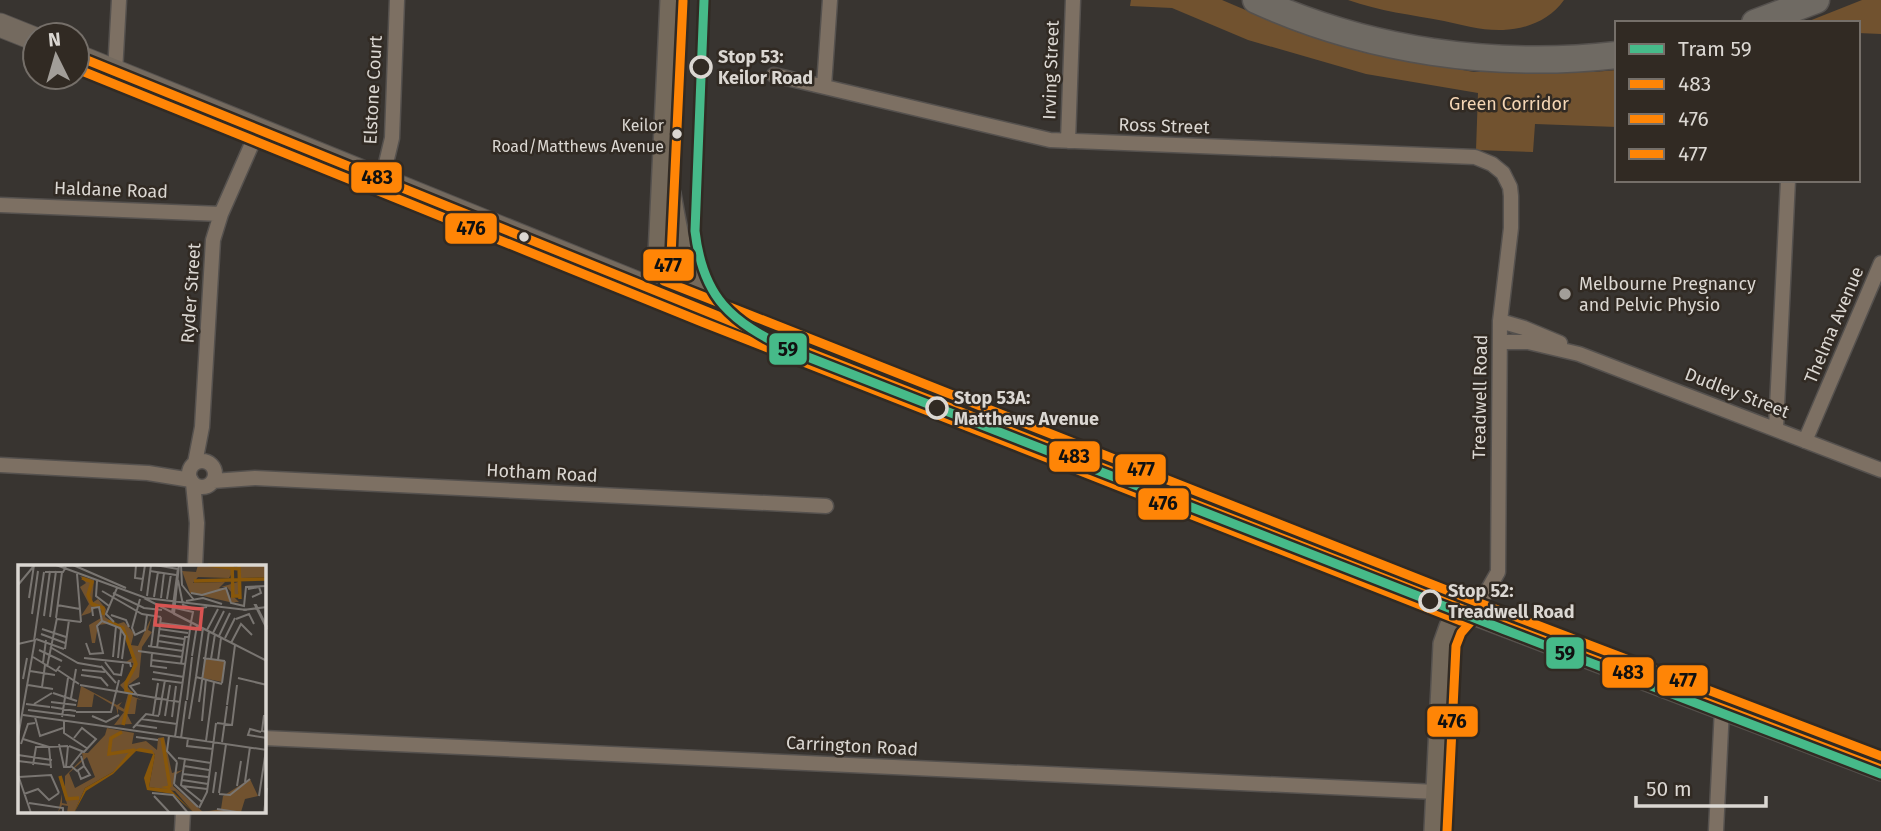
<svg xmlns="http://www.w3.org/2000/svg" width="1881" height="831" viewBox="0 0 1881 831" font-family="'Fira Sans',sans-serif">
<rect width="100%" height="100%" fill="#383430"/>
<!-- green -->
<path fill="#71522f" d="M1131 0H1222L1297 32 1362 52 1474 72H1593L1617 70V127L1535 124 1533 152 1476 150 1478 93 1366 74 1248 40 1172 8 1130 6Z
M1348 0H1564C1550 20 1527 29 1503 30 1483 31 1463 25 1444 21 1412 15 1379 11 1348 0Z
M1862 0H1881V34L1858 33V23H1804Z"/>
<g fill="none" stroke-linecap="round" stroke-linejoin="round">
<!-- street casing -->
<g stroke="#55514e" stroke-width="17">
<path id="street" d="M115 72 119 0
M774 75 1050 140 1475 157 1492 164 1503 173 1510 187 1511 196V228L1500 321 1498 572 1486 593 1465 610
M824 86 830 0
M1068 141 1073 0
M382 180 392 138 397 0
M0 205 221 214
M1500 321 1524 328 1560 343
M1500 342H1528L1579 354 1881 470
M1776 428 1788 180
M1805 441 1881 263
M189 474a13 13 0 1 1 26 0a13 13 0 1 1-26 0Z
M195 463 202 427 213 240 221 214 258 130
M0 465 148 473 191 480
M213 481 255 478 826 506
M193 483 197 523 195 567
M264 738 1437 792
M182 831 183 812
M1716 831 1722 708"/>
</g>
<!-- secondary casing -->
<g stroke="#55514e" stroke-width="24">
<path id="secondary" d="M670 194C676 226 685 287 706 311
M648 288 656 269 659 255 671 0
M1435 831 1444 644 1450 627 1465 610"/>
</g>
<!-- primary casing -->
<g stroke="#55514e" stroke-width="25">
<path id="primary" d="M0 25 35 39
M77 56 755 331 1465 610 1881 769"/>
</g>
<!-- highway casing -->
<g stroke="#55514e" stroke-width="29">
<path id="highway" d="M1256 0C1368 51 1494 69 1617 55
M1755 23 1816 0"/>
</g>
<!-- street -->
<use href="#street" stroke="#7d7063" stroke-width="14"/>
<!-- secondary -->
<use href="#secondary" stroke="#74695b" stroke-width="21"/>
<!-- primary -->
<use href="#primary" stroke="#746a5f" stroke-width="23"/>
<!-- highway -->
<use href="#highway" stroke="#6f6a63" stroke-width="26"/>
<!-- bus-1 casing -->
<g stroke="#312a23" stroke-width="14">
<path id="bus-1" d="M77 56 755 331 1465 610 1881 769"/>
</g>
<!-- bus-2 casing -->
<g stroke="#312a23" stroke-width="14">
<path id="bus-2" d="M77 69 702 322 1461 621
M1447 831 1456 646 1461 633 1474 618"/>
</g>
<!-- bus-3 casing -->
<g stroke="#312a23" stroke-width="14">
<path id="bus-3" d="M683 1 671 256 664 281 1469 599 1881 756"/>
</g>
<!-- bus-1 -->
<use href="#bus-1" stroke="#ff8506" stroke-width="9"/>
<!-- bus-2 -->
<use href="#bus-2" stroke="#ff8506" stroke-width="9"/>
<!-- bus-3 -->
<use href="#bus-3" stroke="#ff8506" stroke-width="9"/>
<!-- tram-1 casing -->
<g stroke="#312a23" stroke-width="14">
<path id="tram-1" d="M704 0 695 231C703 299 731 321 790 350L1505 630 1881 774"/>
</g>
<!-- tram-1 -->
<use href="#tram-1" stroke="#46ba89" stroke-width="9"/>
</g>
<!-- markers -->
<g fill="#312a23" stroke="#dbd7d2" stroke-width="3.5">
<circle cx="701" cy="67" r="10"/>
<circle cx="937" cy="408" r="10"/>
<circle cx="1430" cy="601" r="10"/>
</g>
<g fill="#dbd7d2" stroke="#312a23" stroke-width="2.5">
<circle cx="677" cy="134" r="6"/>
<circle cx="524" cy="237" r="6"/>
</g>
<circle fill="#a29e99" stroke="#312a23" stroke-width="2.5" cx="1565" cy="294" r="7"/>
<g text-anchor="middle" stroke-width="5" stroke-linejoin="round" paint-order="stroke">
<!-- bus labels -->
<g font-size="16" fill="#dbd7d2" stroke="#312a23" text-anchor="end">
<text x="664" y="131">Keilor<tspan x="664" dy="21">Road/Matthews Avenue</tspan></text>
</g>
<!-- stop labels -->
<g font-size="18" font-weight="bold" fill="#dbd7d2" stroke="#312a23" text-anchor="start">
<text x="718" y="63">Stop 53:<tspan x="718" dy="21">Keilor Road</tspan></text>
<text x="954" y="404">Stop 53A:<tspan x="954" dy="21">Matthews Avenue</tspan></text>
<text x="1448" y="597">Stop 52:<tspan x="1448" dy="21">Treadwell Road</tspan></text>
</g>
<!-- street labels -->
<g font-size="18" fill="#dbd7d2" stroke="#312a23">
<text transform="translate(1051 70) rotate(-88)" y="6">Irving Street</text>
<text transform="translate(373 90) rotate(-87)" y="6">Elstone Court</text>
<text transform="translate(1164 126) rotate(2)" y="6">Ross Street</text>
<text transform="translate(111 190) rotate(2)" y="6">Haldane Road</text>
<text transform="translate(191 293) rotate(-86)" y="6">Ryder Street</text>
<text transform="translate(1834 325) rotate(-67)" y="6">Thelma Avenue</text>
<text transform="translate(1737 393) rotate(21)" y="6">Dudley Street</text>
<text transform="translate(1480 397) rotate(-89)" y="6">Treadwell Road</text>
<text transform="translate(542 473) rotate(3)" y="6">Hotham Road</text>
<text transform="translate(852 746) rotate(3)" y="6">Carrington Road</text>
</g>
<!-- park labels -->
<g font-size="18" fill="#f4d5b4" stroke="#312a23">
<text x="1509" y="110">Green Corridor</text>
</g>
<!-- poi labels -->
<g font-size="18" fill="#dbd7d2" stroke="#312a23" text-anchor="start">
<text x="1579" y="290">Melbourne Pregnancy<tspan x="1579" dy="21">and Pelvic Physio</tspan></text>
</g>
</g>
<!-- overview -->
<g transform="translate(18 565)">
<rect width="248" height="248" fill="#383430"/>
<path d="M180 0H212L215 5 219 0 211 13 180 12 175 18 207 17 201 23 209 24 213 34V27L209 22H203L220 17V32L215 31 221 37H215L229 41 172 28 164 6 178 7ZM222 0H248V12L223 13ZM62 11 76 15 74 38 80 34 88 44 87 52 96 58 80 60 77 78H74L71 60 83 53 84 46 79 41 72 48 63 51 71 39 62 22 68 18ZM134 51 130 65 134 67 124 82 121 112 109 121 116 130H111L124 135 119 134 117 149H109L114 159 96 160 106 147 100 144V150L98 142 76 129 74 142H59L63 121 99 140 104 137 101 141 106 144 110 129 102 120 113 111 115 98 108 97 114 93 107 70 96 60 106 57 116 68 113 80 120 81ZM187 94 207 96 204 117 185 113ZM89 163 116 168 114 179 128 176 139 185 140 173 146 172 154 208 165 205 157 210 155 221 185 247 203 244 205 231 232 214 240 231 227 234 223 247 176 248 157 226 131 222 137 189 119 184 95 207 67 223 56 248H49L50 241 44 240 40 248 44 229V238L49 239 41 210 47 224V211L65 193 64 188H70L87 170ZM69 192 77 212 57 223 51 208Z" fill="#71522f" fill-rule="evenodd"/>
<path d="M122 183 134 185 137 190 131 222 150 224 143 222 153 220 152 224 176 248 155 229 129 225 126 213 135 189 118 186 95 209 68 226 56 248 67 223 95 207 112 186Z" fill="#88570a"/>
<path fill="none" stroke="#88570a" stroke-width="3.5" d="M190 0 221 4M214 0 215 31H222M221 0 222 34M64 13 74 17 70 30 74 39 85 43V50M176 16 249 14M90 56 105 63 118 99 108 118V126L113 128 105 160M104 167 93 173 91 189 117 185M144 173 152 222M42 211 49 234 61 233"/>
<path fill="none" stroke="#797571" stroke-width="2" d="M38 0 128 33 229 45M55 0 108 23M118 0 117 13 125 14M137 0 160 4M161 0 156 49 249 96M163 0 164 20 176 35M132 6 158 10M27 7H45L48 2M59 9 63 57M160 15 165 40 176 44 189 42M79 16 78 31 91 41M0 20 15 2M230 24 241 22 243 28 234 32M84 26 124 49 143 52M123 26 127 0M95 28 126 43 144 45M173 28 184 30 208 23 213 38 226 41 228 22 249 21M129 31 133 0M136 32 140 7M11 33 16 0M126 33 249 96M143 33 146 8M122 34 114 63 117 70 127 65 129 50M149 34 153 9M168 36 185 33 204 39M39 40 62 44M157 43 175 47 173 57M225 45 249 42M154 48 160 3M14 49 20 6M93 50 108 55 111 62M26 51 32 6M75 51 74 43 81 42 84 56M32 52 38 6M38 53 44 7M39 54 63 57M218 54 231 49 236 59M84 56 102 63 107 71 104 94M96 57 88 49 99 23M143 58 172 62M249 62 238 40H237L249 64M24 64 48 72M141 64 170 68M189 65 200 44M195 68 206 46M23 69 47 78M140 70 166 74M201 71 212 48M207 73 217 53M18 74 46 84M16 76 26 7M140 76 165 80M68 78 72 89 85 88 79 61 84 56M213 78 223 59 234 70M0 79 17 75 0 172M130 81 165 86M32 82 60 98 83 102M133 82 137 51M139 83 143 52M47 84 51 55M21 85 44 96M120 86 164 92M134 88 133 101 149 103M174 91 179 60M15 92 38 106 42 101M95 92 98 61M66 93 112 98 113 102M100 93 103 64M185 93 207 96M193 94 197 69M133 95 167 99M200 95 203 73M87 97 96 109 103 110 105 99M25 98 28 75M163 99 167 72H171M83 101 98 118M29 102 39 53M40 105 61 119M64 105 87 107M12 106 37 110M135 107 166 112M63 110 83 113 90 121M178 112 185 63M178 112 204 119M220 113 249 120M5 114 9 93M134 114 165 118M204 118 207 96M10 120 35 124M62 120 162 137M24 122 27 100M35 128 59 136M120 131 112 121 122 118M53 133 58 104M169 135 174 92M33 137 58 140M181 137 191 66M8 139 32 142M16 139 34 128M209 140 217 80M33 142 58 146M10 145 57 151M58 147H93L101 115M5 150 78 160M135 150 140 118M141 150 147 115M246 150 244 166 249 167M74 151 88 157 101 150M147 151 152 120M17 152 22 171 45 163M44 152 50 113M154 152 158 121M123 154 159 159M171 154 178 112M46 156V168L70 184M184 156 188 114M199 158 214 160 219 120M78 160 249 185M118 160 139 163M115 163 128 149 141 151M243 167 232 164 230 170 249 173M151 171 149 186 159 197M118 172 140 175M157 172 173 57M163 173 168 136M170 173 169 181 195 184M5 174 31 182 50 181M188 176 196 117M204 177 209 141M3 179 10 159 17 158M41 179 46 202H52L64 187M51 181 66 187 78 174 64 163 56 173M31 182 33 203M0 190 34 195M160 193 193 198M167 194 163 220 184 237M0 196 33 200M15 200 18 182H31M53 201 59 206 66 201 63 191M166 201 191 205M48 202 50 181M60 206 63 214 72 210 66 201M165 209 190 212M0 210 13 248M1 212 33 210 41 228M164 215 190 219M227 217 232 182M156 219 180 242M156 219 159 197M164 221 189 224M219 221 223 196M134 228 155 230 170 248M195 228 198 207M201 228 208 179M6 229 20 224 31 235 41 228M201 229 212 230 232 214M136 231 152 248M241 231 248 185M11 238 45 243V248M181 243 189 227 198 158M199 244 225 248M246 248 249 223"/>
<path fill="#d75452" fill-opacity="0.15" stroke="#d75452" stroke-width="3.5" d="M139 40 184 44 182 64 137 60Z"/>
<rect width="248" height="248" fill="none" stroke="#dbd7d2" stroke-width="3.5"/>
</g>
<g stroke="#312a23" stroke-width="2.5">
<rect x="350" y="161" width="53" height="33" rx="7" fill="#ff8506"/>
<rect x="444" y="212" width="54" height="33" rx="7" fill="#ff8506"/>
<rect x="642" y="248" width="53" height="34" rx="7" fill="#ff8506"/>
<rect x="768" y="332" width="40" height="34" rx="7" fill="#46ba89"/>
<rect x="1048" y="440" width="53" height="33" rx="7" fill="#ff8506"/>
<rect x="1114" y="453" width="53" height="33" rx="7" fill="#ff8506"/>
<rect x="1137" y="487" width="53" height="34" rx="7" fill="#ff8506"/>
<rect x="1545" y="636" width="40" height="34" rx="7" fill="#46ba89"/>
<rect x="1601" y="656" width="54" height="33" rx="7" fill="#ff8506"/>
<rect x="1656" y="664" width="53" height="33" rx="7" fill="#ff8506"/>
<rect x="1426" y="705" width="53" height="33" rx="7" fill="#ff8506"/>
</g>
<g font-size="19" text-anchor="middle" font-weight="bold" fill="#111">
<text x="377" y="184">483</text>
<text x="471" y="235">476</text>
<text x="668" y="272">477</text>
<text x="788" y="356">59</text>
<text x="1074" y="463">483</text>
<text x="1141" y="476">477</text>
<text x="1163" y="510">476</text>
<text x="1565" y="660">59</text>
<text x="1628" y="679">483</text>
<text x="1683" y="687">477</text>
<text x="1452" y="728">476</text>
</g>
<!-- legend -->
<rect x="1615" y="21" width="245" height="161" fill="#312a23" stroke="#756f69" stroke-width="2"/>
<rect x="1629" y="44" width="35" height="10" fill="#46ba89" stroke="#756f69" stroke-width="2"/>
<text x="1678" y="56" font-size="21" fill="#dbd7d2">Tram 59</text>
<rect x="1629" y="79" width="35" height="10" fill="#ff8506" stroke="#756f69" stroke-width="2"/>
<text x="1678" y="91" font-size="21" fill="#dbd7d2">483</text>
<rect x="1629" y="114" width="35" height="10" fill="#ff8506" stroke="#756f69" stroke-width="2"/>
<text x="1678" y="126" font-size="21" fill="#dbd7d2">476</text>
<rect x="1629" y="149" width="35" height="10" fill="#ff8506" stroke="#756f69" stroke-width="2"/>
<text x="1678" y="161" font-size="21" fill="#dbd7d2">477</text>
<!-- north arrow -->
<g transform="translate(56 56) rotate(355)"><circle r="33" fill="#312a23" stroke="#756f69" stroke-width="2"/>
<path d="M0-5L12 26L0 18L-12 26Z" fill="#a29e99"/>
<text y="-10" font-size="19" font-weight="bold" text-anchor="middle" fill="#dbd7d2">N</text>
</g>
<!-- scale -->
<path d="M1636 796v10h130v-10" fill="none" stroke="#dbd7d2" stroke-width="3.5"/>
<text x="1646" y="796" font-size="21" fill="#dbd7d2" stroke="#312a23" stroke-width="5" paint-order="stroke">50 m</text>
</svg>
